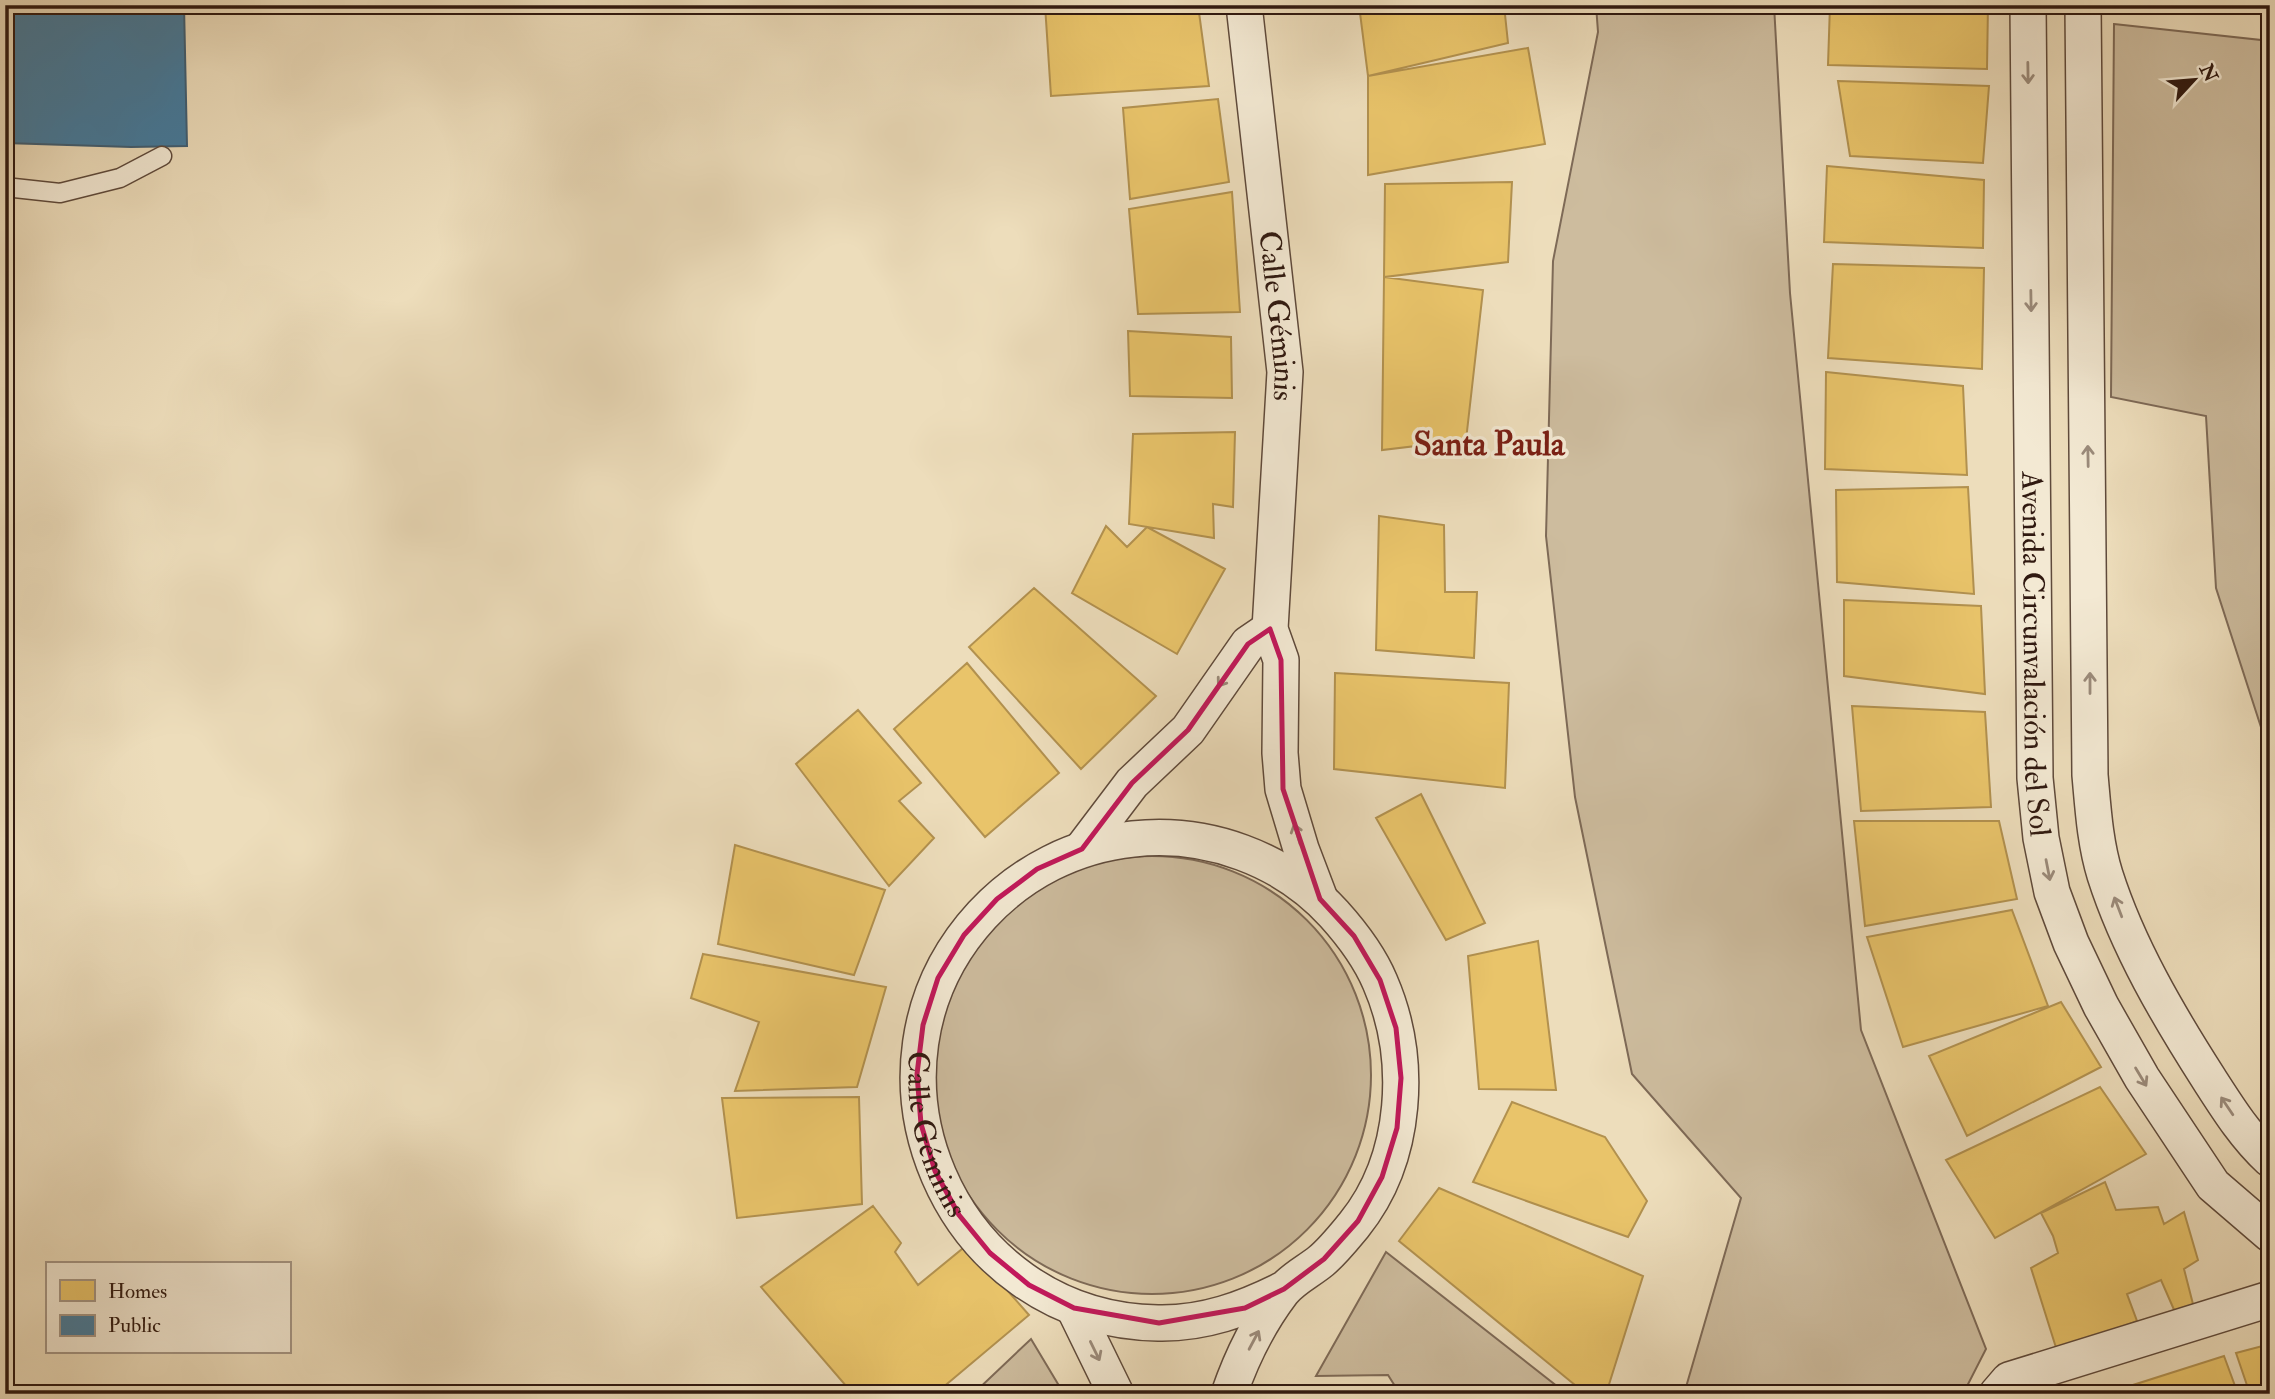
<svg xmlns="http://www.w3.org/2000/svg" width="2275" height="1399" viewBox="0 0 2275 1399" font-family="'IM FELL Double Pica',serif">
<rect width="100%" height="100%" fill="#edddbb"/>
<filter id="stains"><feTurbulence type="fractalNoise" baseFrequency=".00286" numOctaves="4"/><feColorMatrix values="0 0 0 0 .2 0 0 0 0 .09 0 0 0 0 .02 0 0 0 .5 -.17"/></filter>
<radialGradient id="worn" r=".72"><stop offset=".6" stop-color="#630" stop-opacity="0"/><stop offset="1" stop-color="#630" stop-opacity=".3"/></radialGradient>
<!-- green -->
<path fill="#cdbc9e" stroke="#7e6a57" stroke-width="2" d="M1596 5H1774L1790 293 1861 1030 1986 1349 1963 1394H1684L1741 1198 1632 1074 1575 797 1546 536 1553 261 1598 32Z
M2114 24 2270 41V755L2216 588 2206 416 2111 397Z
M933 1075a219 219 0 1 1 438 0a219 219 0 1 1-438 0Z
M1386 1252 1567 1394H1400L1388 1375 1316 1376Z
M1031 1339 1064 1394H973Z"/>
<!-- homes -->
<path fill="#e9c46a" stroke="#b2914f" stroke-width="2" d="M1045 5H1198L1209 86 1051 96Z
M1359 5H1504L1508 43 1368 76Z
M1830 5H1988L1987 69 1828 65Z
M1528 48 1545 144 1368 175V76Z
M1838 81 1989 86 1983 163 1850 156Z
M1218 99 1229 182 1130 199 1123 108Z
M1827 166 1984 180 1983 248 1824 242Z
M1512 182 1508 262 1384 277 1385 184Z
M1232 192 1240 312 1138 314 1129 209Z
M1833 264 1984 268 1982 369 1828 358Z
M1384 277 1483 290 1466 440 1382 450Z
M1128 331 1231 337 1232 398 1130 396Z
M1826 372 1963 386 1967 475 1825 469Z
M1235 432 1233 507 1213 504 1214 538 1129 524 1133 434Z
M1968 487 1974 594 1837 582 1836 490Z
M1379 516 1444 525 1445 592H1477L1474 658 1376 650Z
M1106 526 1127 547 1147 527 1225 569 1177 654 1072 593Z
M1034 588 1156 696 1081 769 969 647Z
M1844 600 1981 606 1985 694 1844 676Z
M967 663 1059 773 985 837 894 729Z
M1335 673 1509 683 1505 788 1334 769Z
M1852 706 1985 712 1991 807 1861 811Z
M858 710 921 783 899 801 934 838 889 886 796 764Z
M1421 794 1485 923 1446 940 1376 818Z
M1854 821H1999L2017 899 1865 926Z
M735 845 885 890 854 975 718 944Z
M2012 910 2048 1006 1903 1047 1867 937Z
M1538 941 1556 1090 1479 1089 1468 956Z
M703 954 886 987 857 1087 735 1091 759 1022 691 998Z
M2061 1002 2101 1067 1967 1136 1929 1056Z
M2100 1087 2146 1154 1995 1238 1946 1160Z
M859 1097 862 1204 737 1218 722 1098Z
M1512 1102 1605 1137 1647 1201 1628 1237 1473 1182Z
M2105 1182 2116 1210 2158 1207 2164 1224 2184 1212 2198 1260 2184 1269 2194 1308 2175 1312 2161 1280 2127 1294 2137 1321 2058 1354 2031 1268 2058 1253 2053 1236 2041 1213Z
M1439 1188 1643 1276 1606 1394H1586L1399 1241Z
M873 1206 901 1243 895 1252 918 1285 967 1245 1029 1315 935 1394H853L761 1287Z
M2270 1344V1394H2250L2236 1353Z
M2224 1356 2238 1394H2136L2133 1385Z
M2133 1385 2136 1394H2097Z"/>
<!-- public -->
<path fill="#457b9d" stroke="#3f5e73" stroke-width="2" d="M5 5H184L187 146 131 147 5 143Z"/>
<g fill="none" stroke-linecap="round" stroke-linejoin="round">
<!-- service casing -->
<g stroke="#5f4a3b" stroke-width="21">
<path id="service" d="M5 187 60 193 120 178 162 156"/>
</g>
<!-- minor casing -->
<g stroke="#5f4a3b" stroke-width="38">
<g id="minor">
<path id="s1" d="M1244 5 1285 372 1270 629 1281 660 1280 753 1283 789 1301 849 1320 899"/>
<path id="s2" d="M2028 5 2035 778 2041 838 2052 892 2071 943 2101 1006 2142 1078 2213 1185 2270 1234"/>
<path d="M2083 5 2090 775C2093 808 2095 843 2105 875 2128 947 2168 1015 2209 1079 2227 1107 2245 1136 2270 1159"/>
<path d="M1082 849 1132 783 1188 730 1248 644 1270 629"/>
<path d="M1074 1308 1116 1394"/>
<path id="s3" d="M1229 1394C1241 1359 1260 1321 1282 1292 1292 1279 1309 1271 1321 1261 1333 1251 1344 1237 1354 1225 1408 1158 1413 1058 1380 982 1369 956 1352 934 1334 914 1283 858 1207 831 1133 839 1075 845 1022 872 982 915 841 1068 949 1320 1158 1323 1204 1324 1244 1309 1284 1289"/>
<path d="M1997 1394 2009 1380 2270 1299"/>
</g>
</g>
<!-- service -->
<use href="#service" stroke="#f3e9d3" stroke-width="18"/>
<!-- minor -->
<use href="#minor" stroke="#f3e9d3" stroke-width="35"/>
</g>
<!-- one-way arrows -->
<defs><path id="oneway-shaft" d="M-6 0H5M1.5-3L5.5 0L1.5 3" fill="none" stroke-width="1.6" stroke-linecap="round" stroke-linejoin="round" transform="scale(1.75)"/></defs>
<g stroke="#9b8b7b">
<use href="#oneway-shaft" transform="translate(2028 73) rotate(89)"/>
<use href="#oneway-shaft" transform="translate(2031 301) rotate(89)"/>
<use href="#oneway-shaft" transform="translate(2088 456) rotate(-91)"/>
<use href="#oneway-shaft" transform="translate(1224 678) rotate(125)"/>
<use href="#oneway-shaft" transform="translate(2090 683) rotate(-90)"/>
<use href="#oneway-shaft" transform="translate(1297 834) rotate(-107)"/>
<use href="#oneway-shaft" transform="translate(2048 870) rotate(79)"/>
<use href="#oneway-shaft" transform="translate(2118 907) rotate(-111)"/>
<use href="#oneway-shaft" transform="translate(2141 1077) rotate(59)"/>
<use href="#oneway-shaft" transform="translate(2227 1106) rotate(-124)"/>
<use href="#oneway-shaft" transform="translate(1254 1340) rotate(-62)"/>
<use href="#oneway-shaft" transform="translate(1095 1351) rotate(64)"/>
</g>
<!-- marked area -->
<path fill="none" stroke="#c2185b" stroke-width="5" stroke-linejoin="round" d="M1270 629 1281 660 1283 789 1320 899 1354 936 1380 980 1396 1028 1401 1078 1397 1128 1382 1177 1358 1221 1324 1259 1284 1289 1245 1308 1159 1323 1074 1308 1029 1285 990 1253 959 1215 935 1171 921 1124 917 1074 923 1025 938 978 964 935 997 899 1037 869 1082 849 1132 783 1188 730 1248 644Z"/>
<g text-anchor="middle" stroke-width="7" stroke-linejoin="round" paint-order="stroke">
<!-- street labels -->
<g font-size="30" fill="#301910" stroke="#f3e9d3">
<text dy="10" stroke="none"><textPath href="#s1" startOffset="313">Calle Géminis</textPath></text>
<text dy="10" stroke="none"><textPath href="#s2" startOffset="649">Avenida Circunvalación del Sol</textPath></text>
<text dy="10" stroke="none"><textPath href="#s3" startOffset="1186">Calle Géminis</textPath></text>
</g>
<!-- quarter labels -->
<g font-size="33" font-weight="bold" fill="#7a1f14" stroke="#f3e9d3">
<text x="1489" y="455">Santa Paula</text>
</g>
</g>
<!-- margin -->
<rect width="2275" height="1399" fill="none" stroke="#edddbb" stroke-width="28"/>
<rect x="7" y="7" width="2261" height="1385" fill="none" stroke="#301910" stroke-width="3.5"/>
<rect x="14" y="14" width="2247" height="1371" fill="none" stroke="#301910" stroke-width="2"/>
<!-- legend -->
<rect x="46" y="1262" width="245" height="91" fill="#f3e9d3" stroke="#a59685" stroke-width="2"/>
<rect x="60" y="1280" width="35" height="21" fill="#e9c46a" stroke="#a59685" stroke-width="2"/>
<text x="108" y="1298" font-size="21" fill="#301910">Homes</text>
<rect x="60" y="1315" width="35" height="21" fill="#457b9d" stroke="#a59685" stroke-width="2"/>
<text x="108" y="1332" font-size="21" fill="#301910">Public</text>
<!-- north arrow -->
<g transform="translate(2194 80) rotate(64)" stroke="#f3e9d3" stroke-width="5" paint-order="stroke">
<path d="M0-5L12 26L0 18L-12 26Z" fill="#301910"/>
<text y="-10" font-size="19" font-weight="bold" text-anchor="middle" fill="#301910">N</text>
</g>
<rect width="100%" height="100%" filter="url(#stains)"/>
<rect width="100%" height="100%" fill="url(#worn)"/>
</svg>
